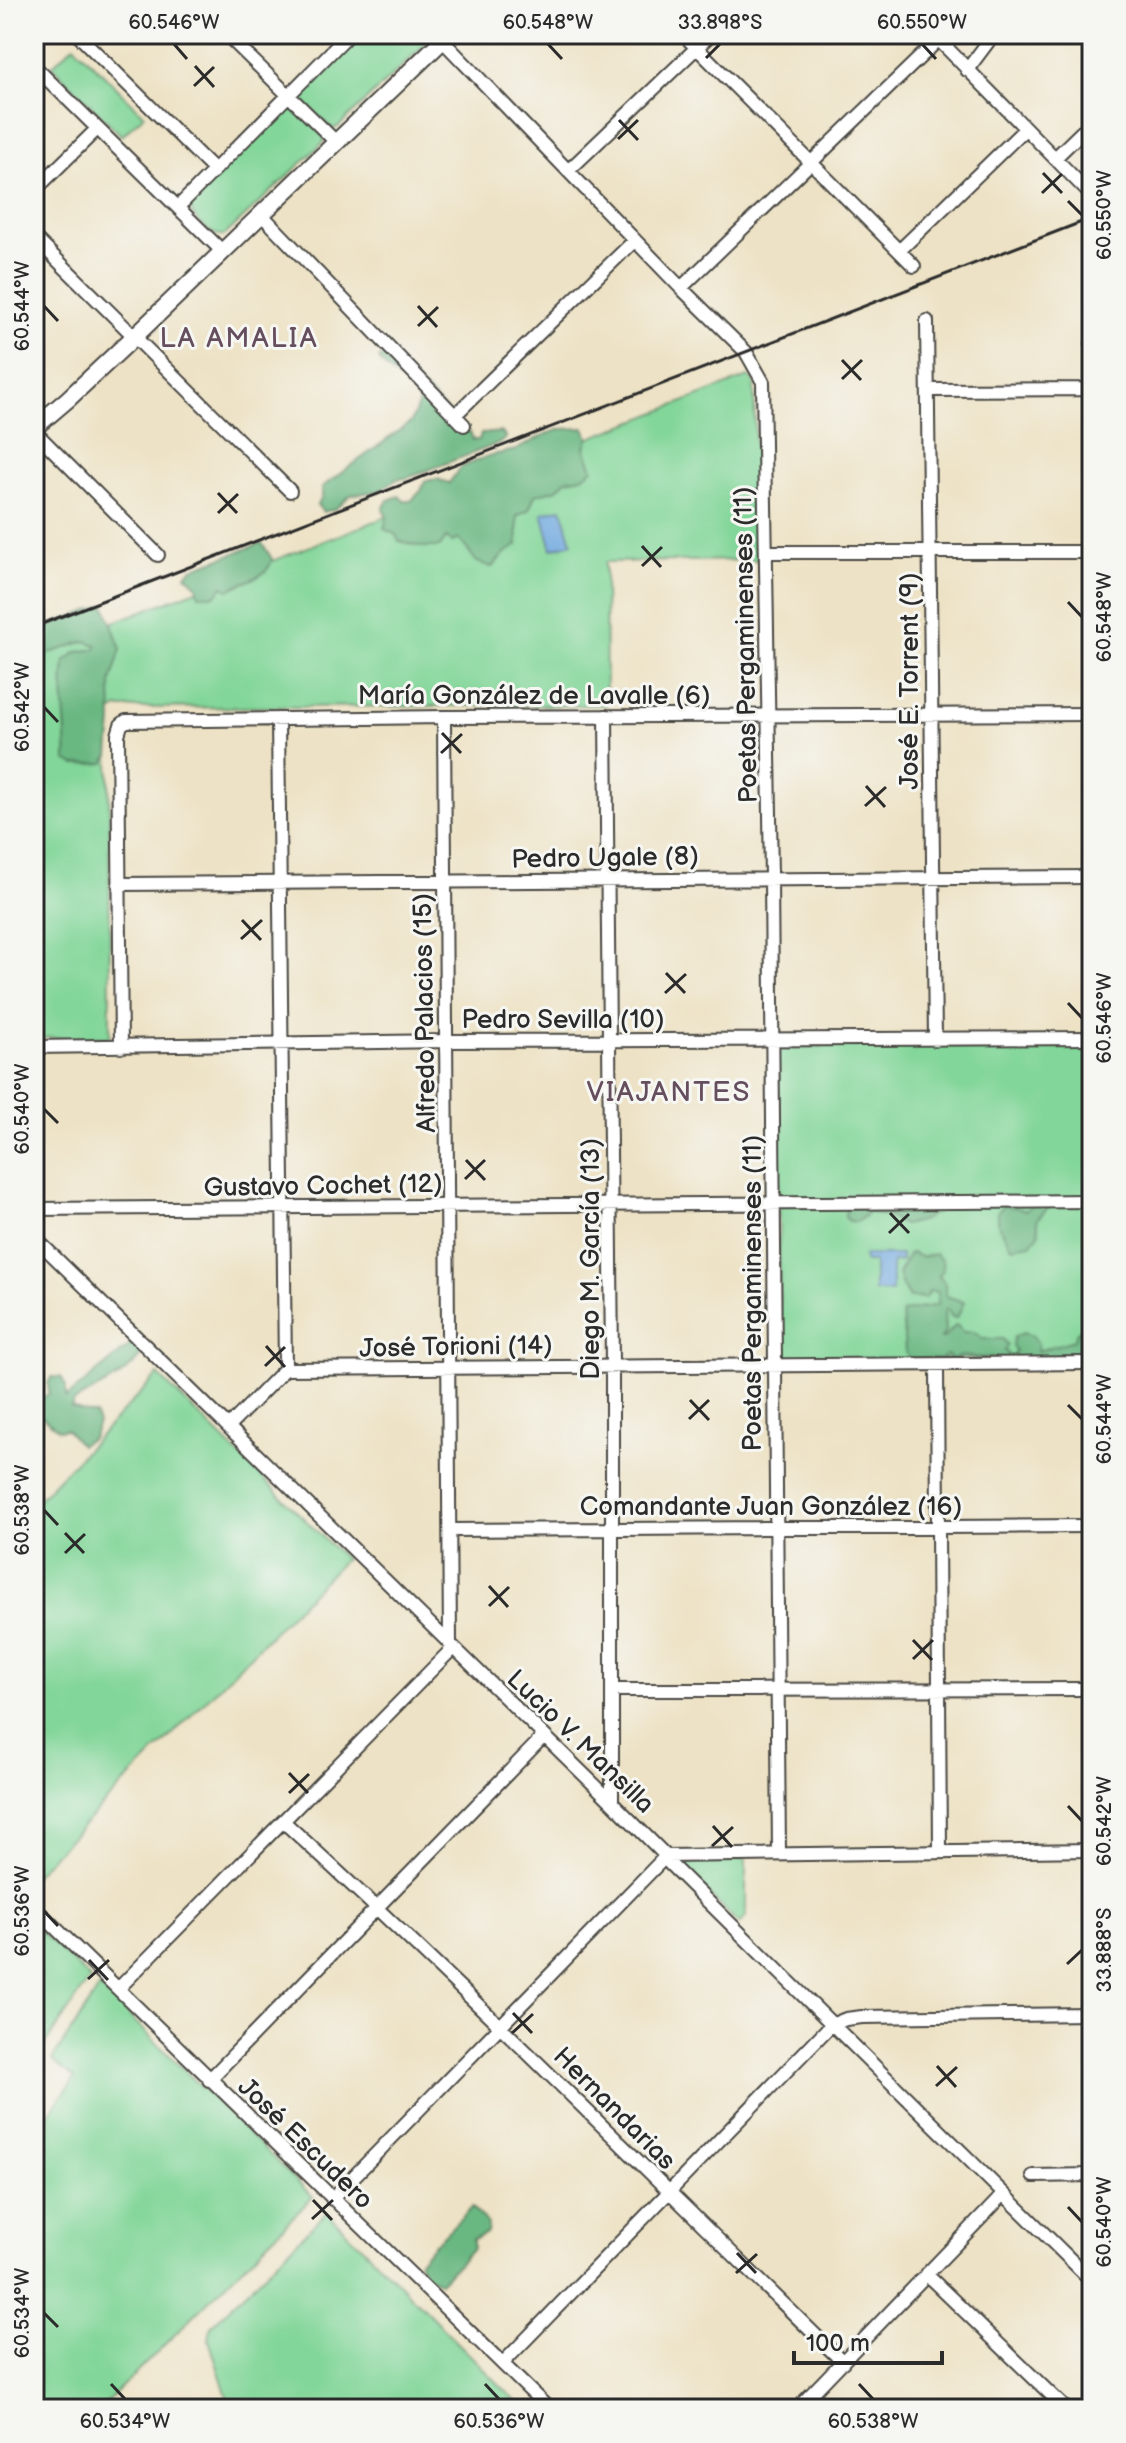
<svg xmlns="http://www.w3.org/2000/svg" width="1126" height="2443" viewBox="0 0 1126 2443" font-family="'Balsamiq Sans',sans-serif">
<rect width="100%" height="100%" fill="#f6f6f2"/>
<filter id="ink" filterUnits="userSpaceOnUse"><feTurbulence type="fractalNoise" baseFrequency=".0125" numOctaves="2"/><feDisplacementMap in="SourceGraphic" scale="16" xChannelSelector="R" yChannelSelector="G"/><feConvolveMatrix kernelMatrix="1 2 1 2 8 2 1 2 1" color-interpolation-filters="sRGB"/></filter>
<filter id="wash" filterUnits="userSpaceOnUse"><feTurbulence type="fractalNoise" baseFrequency=".006" numOctaves="4" result="noise"/><feDisplacementMap in="SourceGraphic" scale="32" xChannelSelector="R" yChannelSelector="G"/><feGaussianBlur stdDeviation="1.8" result="paint"/><feColorMatrix in="noise" values="0 0 0 0 0 0 0 0 0 0 0 0 0 0 0 0 0 1.4 0 .05"/><feComposite in="paint" operator="in"/></filter>
<g filter="url(#wash)">
<rect width="100%" height="100%" fill="#ede2c5"/>
<!-- green -->
<path fill="#82d699" stroke="#568062" stroke-width="2" d="M357 34H436L338 127 332 129 303 101 300 92Z
M74 45 144 115 122 136 52 66Z
M292 105 325 138 324 142 225 235C210 238 193 218 188 205L286 106Z
M748 377 754 381 757 560 605 562 606 705 118 708 109 714 110 1037 34 1038V653Z
M1092 1042V1358L784 1361 780 1359 777 1050 779 1047Z
M158 1375 345 1559 34 1875V1495L39 1499Z
M746 1859V1918L739 1924 681 1867 684 1861Z
M34 1925 90 1979 34 2061Z
M100 1987 313 2197 100 2409H34V2162L47 2145 35 2133 75 2078 52 2060Z
M327 2212 518 2403 512 2409H231L209 2340 211 2326Z"/>
<!-- forest -->
<path fill="#69b781" stroke="#4a7156" stroke-width="2" d="M386 352 471 434 473 440H479L481 434 501 432 506 437 500 443 407 478 397 479 379 491 351 495 335 509 323 512 317 505 322 497V487L411 422 419 403C416 397 413 390 408 386 398 376 387 372 379 359Z
M584 428 589 437 585 448 593 469 582 477 566 480 557 489 535 495 529 510 517 516 518 545 505 553 492 567 477 562 459 539 452 542 446 538 440 547H423L399 541 395 534 384 529 387 517 383 509 388 500 399 496 404 501H411L421 491 425 481 437 479 449 483 460 468 488 456 516 450 544 435 561 429Z
M262 543 272 559C267 580 245 579 229 590L223 586 216 595H199L197 585 186 575 191 569Z
M105 605 121 649 111 682 112 722 109 755 105 763 75 765 66 760C68 725 60 698 65 661L77 652 96 649 97 645 85 641 34 659V631Z
M1034 1204 1050 1205 1037 1219 1039 1234 1031 1244 1012 1247 998 1224V1211L1004 1205 1026 1210Z
M846 1206H934C932 1221 916 1222 904 1225L889 1217 869 1212 857 1222 849 1221 845 1217Z
M912 1253 921 1257 935 1254 942 1260 943 1270 939 1276 945 1284 946 1296 964 1302 957 1318 952 1317 947 1309 944 1311 945 1333 940 1339 945 1337 956 1325 964 1332H974L983 1339H1003L1007 1345 1005 1351 1008 1354V1360L960 1356 953 1360 947 1355 940 1360 909 1358 905 1352 902 1312 937 1305V1292L930 1291 925 1298H909L902 1286 898 1274 909 1254Z
M1087 1327 1091 1332V1356L1016 1359 1013 1356 1015 1351 1012 1346 1014 1337 1023 1333 1033 1336 1038 1344 1037 1351 1074 1340 1077 1332Z
M134 1342 143 1352C127 1378 98 1387 74 1402L71 1408 95 1415 98 1423 92 1438 80 1445 66 1429 59 1430 34 1411V1405L49 1393 48 1383 52 1377H61L66 1387V1398Z
M472 2207 488 2224 487 2233 473 2239V2248L440 2282 424 2274 418 2261Z"/>
<!-- water -->
<path fill="#6fa8df" stroke="#4d6a85" stroke-width="2" d="M562 508 572 543 552 549 542 513Z
M864 1255H901V1261L892 1262V1292H874V1262H865Z"/>
</g>
<g filter="url(#ink)">
<g fill="none" stroke-linecap="round" stroke-linejoin="round">
<!-- minor casing -->
<g stroke="#484642" stroke-width="16">
<path id="minor" d="M77 34 214 170
M226 34 336 142
M683 34 914 266
M935 36 1092 196
M442 40 681 288 746 352 763 382 771 877 779 1854
M34 66 223 252
M967 70 994 34
M1055 158 1092 122
M568 171 711 34
M34 191 97 129
M178 207 349 34
M262 215 464 425
M34 237 290 491
M899 251 1025 129
M681 288 938 40
M927 321 935 1040
M1092 344V420
M929 390 1092 389
M455 415 635 240
M34 431 158 555
M766 552H1092
M606 716 612 1366V1802
M444 717 450 1644
M278 719 285 1369
M119 884 1092 877
M34 1047 447 1041 1092 1038
M121 1047 118 735 121 725 126 721 446 717 1092 714
M34 1209 1092 1201
M34 1237 612 1802 666 1856 670 1864 1092 2281
M937 1365 940 1852
M229 1426 285 1369 1092 1363
M450 1530 1092 1526
M614 1690 1092 1689
M284 1822C475 1997 657 2181 843 2362
M34 1907 549 2409
M118 1989 453 1648
M209 2080 544 1736
M1033 2176 1092 2175
M332 2199 666 1856 1092 1850
M926 2274 1066 2409
M503 2363 831 2025 846 2019 862 2017 1092 2014
M797 2409 1003 2195"/>
</g>
<!-- major casing -->
<g stroke="#484642" stroke-width="20">
<path id="major" d="M34 428 68 399 135 336 449 34"/>
</g>
<!-- minor -->
<use href="#minor" stroke="#fff" stroke-width="12"/>
<!-- major -->
<use href="#major" stroke="#fff" stroke-width="16"/>
<!-- rail -->
<path stroke="#2b2b2b" stroke-width="3" d="M34 627 1092 218"/>
</g>
</g>
<!-- ticks -->
<path fill="none" stroke="#2b2b2b" stroke-width="3" d="M174 44 187 59M548 44 562 59M922 44 936 59M706 58 720 44M195 66 214 87M194 86 214 67M619 120 638 140M618 139 638 120M1043 173 1062 193M1042 193 1062 174M1068 201 1082 215M44 306 58 321M418 306 437 327M418 326 438 307M842 360 861 380M842 379 862 360M218 493 237 513M218 513 238 494M642 546 661 567M642 566 662 547M1068 602 1082 617M44 707 58 722M442 733 461 753M441 753 462 734M866 786 885 807M865 806 886 787M242 920 261 940M241 939 262 920M666 973 685 993M665 993 686 974M1068 1003 1082 1018M44 1109 58 1123M466 1160 485 1180M465 1179 485 1160M890 1213 909 1233M889 1233 909 1214M266 1346 285 1367M265 1366 285 1347M690 1400 709 1420M1068 1405 1082 1419M689 1419 709 1400M44 1510 58 1525M65 1533 84 1553M65 1553 85 1534M489 1586 508 1607M489 1606 509 1587M913 1640 932 1660M913 1659 933 1640M289 1773 308 1793M289 1793 309 1774M1068 1806 1082 1821M713 1826 732 1847M712 1846 733 1827M44 1911 58 1926M89 1960 108 1980M1067 1964 1082 1950M88 1979 109 1960M513 2013 532 2033M512 2033 533 2014M937 2066 956 2087M936 2086 957 2067M313 2200 332 2220M1068 2207 1082 2222M312 2219 333 2200M737 2253 756 2273M736 2273 757 2254M44 2313 58 2327M111 2384 125 2399M485 2384 499 2399M859 2384 873 2399"/>
<g text-anchor="middle" stroke-width="6" stroke-linejoin="round" paint-order="stroke">
<!-- street labels -->
<g font-size="26" fill="#2b2b2b" stroke="#f6f6f2">
<text transform="translate(745 645) rotate(-91)" y="9">Poetas Pergaminenses (11)</text>
<text transform="translate(909 681) rotate(-90)" y="9">José E. Torrent (9)</text>
<text x="534" y="704">María González de Lavalle (6)</text>
<text transform="translate(605 857) rotate(-1)" y="9">Pedro Ugale (8)</text>
<text transform="translate(424 1013) rotate(-91)" y="9">Alfredo Palacios (15)</text>
<text x="563" y="1028">Pedro Sevilla (10)</text>
<text transform="translate(323 1185) rotate(-1)" y="9">Gustavo Cochet (12)</text>
<text transform="translate(590 1259) rotate(-90)" y="9">Diego M. García (13)</text>
<text transform="translate(752 1293) rotate(-90)" y="9">Poetas Pergaminenses (11)</text>
<text transform="translate(456 1346) rotate(-1)" y="9">José Torioni (14)</text>
<text x="771" y="1515">Comandante Juan González (16)</text>
<text transform="translate(581 1741) rotate(44)" y="9">Lucio V. Mansilla</text>
<text transform="translate(615 2108) rotate(45)" y="9">Hernandarias</text>
<text transform="translate(306 2143) rotate(44)" y="9">José Escudero</text>
</g>
<!-- neighbourhood labels -->
<g font-size="28" letter-spacing="2" fill="#654e5e" stroke="#f6f6f2">
<text x="239" y="347">LA AMALIA</text>
<text x="669" y="1101">VIAJANTES</text>
</g>
</g>
<!-- margin -->
<rect width="1126" height="2443" fill="none" stroke="#f6f6f2" stroke-width="88"/>
<!-- scale -->
<path d="M794 2351v12h148v-12" fill="none" stroke="#2b2b2b" stroke-width="4"/>
<text x="806" y="2351" font-size="24" fill="#2b2b2b" stroke="#f6f6f2" stroke-width="6" paint-order="stroke">100 m</text>
<rect x="44" y="44" width="1038" height="2355" fill="none" stroke="#2b2b2b" stroke-width="3"/>
<g font-size="20" text-anchor="middle" fill="#2b2b2b">
<text x="174" y="29">60.546°W</text>
<text x="548" y="29">60.548°W</text>
<text x="720" y="29">33.898°S</text>
<text x="922" y="29">60.550°W</text>
<text transform="translate(1104 215) rotate(-90)" y="7">60.550°W</text>
<text transform="translate(22 306) rotate(-90)" y="7">60.544°W</text>
<text transform="translate(1104 617) rotate(-90)" y="7">60.548°W</text>
<text transform="translate(22 707) rotate(-90)" y="7">60.542°W</text>
<text transform="translate(1104 1018) rotate(-90)" y="7">60.546°W</text>
<text transform="translate(22 1109) rotate(-90)" y="7">60.540°W</text>
<text transform="translate(1104 1419) rotate(-90)" y="7">60.544°W</text>
<text transform="translate(22 1510) rotate(-90)" y="7">60.538°W</text>
<text transform="translate(1104 1821) rotate(-90)" y="7">60.542°W</text>
<text transform="translate(22 1911) rotate(-90)" y="7">60.536°W</text>
<text transform="translate(1104 1950) rotate(-90)" y="7">33.888°S</text>
<text transform="translate(1104 2222) rotate(-90)" y="7">60.540°W</text>
<text transform="translate(22 2313) rotate(-90)" y="7">60.534°W</text>
<text x="125" y="2428">60.534°W</text>
<text x="499" y="2428">60.536°W</text>
<text x="873" y="2428">60.538°W</text>
</g>
</svg>
